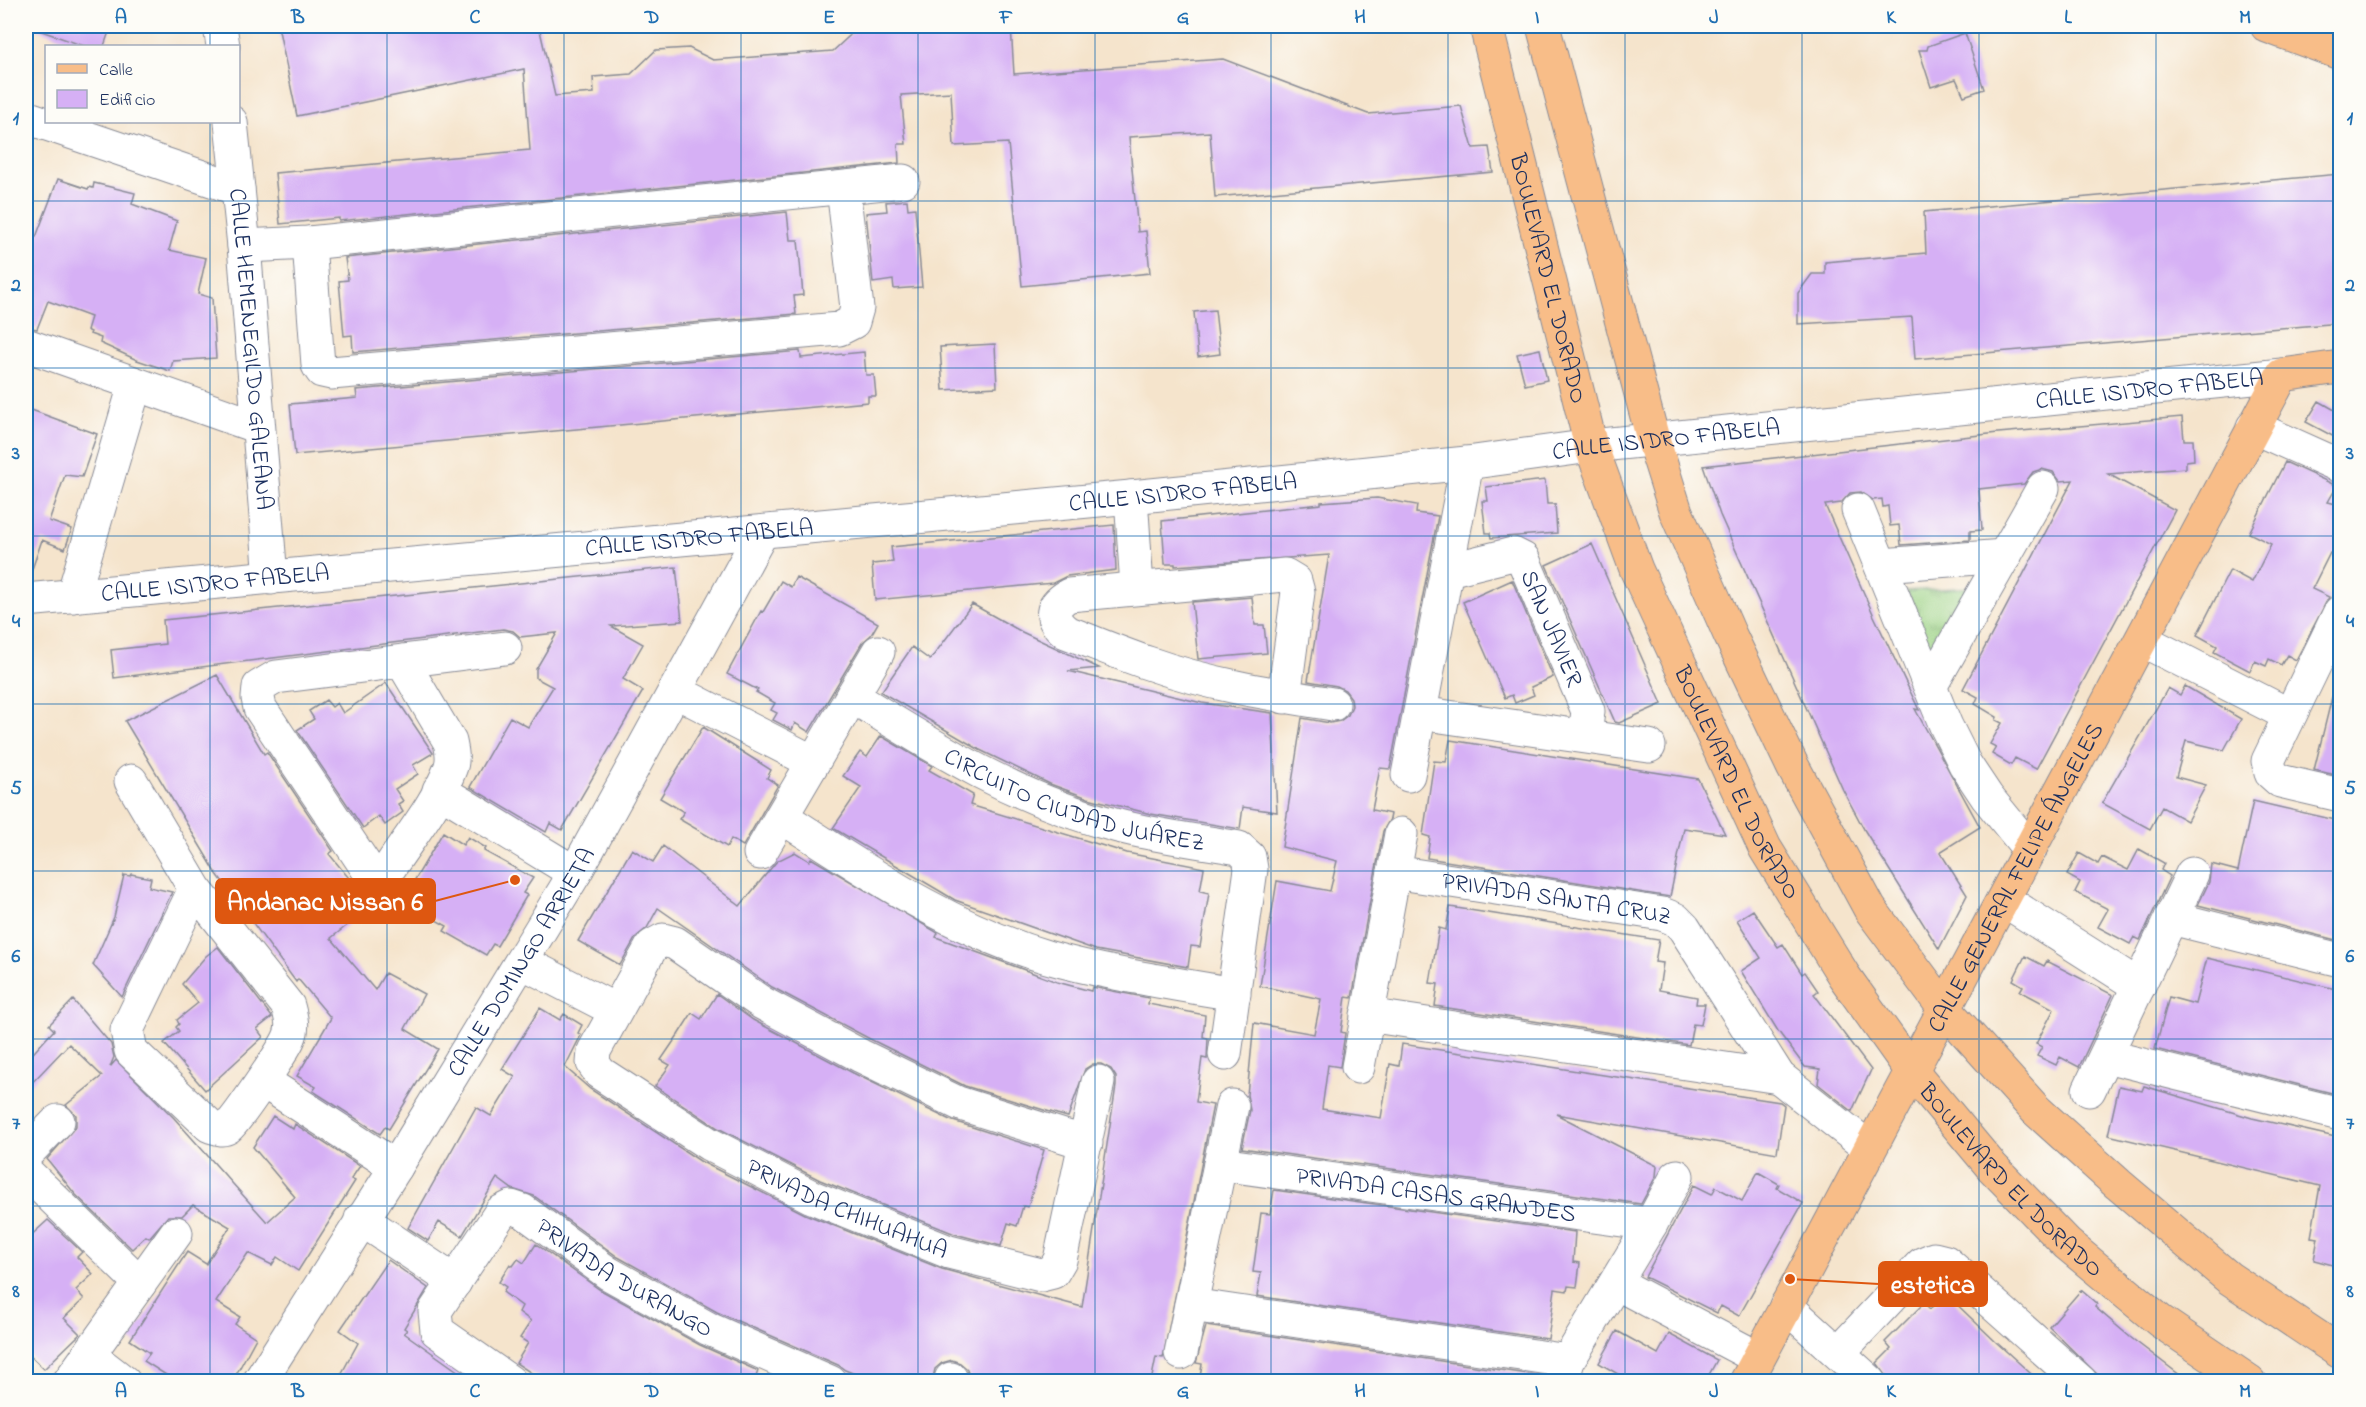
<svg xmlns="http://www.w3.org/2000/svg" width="2366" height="1407" viewBox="0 0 2366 1407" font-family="'Indie Flower',sans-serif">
<defs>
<pattern id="park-tufts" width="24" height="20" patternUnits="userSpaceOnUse" patternTransform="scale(1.5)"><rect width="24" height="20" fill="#9ad183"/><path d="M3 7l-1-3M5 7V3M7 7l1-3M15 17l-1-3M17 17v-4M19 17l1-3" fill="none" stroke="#7daa6e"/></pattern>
</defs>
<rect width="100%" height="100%" fill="#fdfcf7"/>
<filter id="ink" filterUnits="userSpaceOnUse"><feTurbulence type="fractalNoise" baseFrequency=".0167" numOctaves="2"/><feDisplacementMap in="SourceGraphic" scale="12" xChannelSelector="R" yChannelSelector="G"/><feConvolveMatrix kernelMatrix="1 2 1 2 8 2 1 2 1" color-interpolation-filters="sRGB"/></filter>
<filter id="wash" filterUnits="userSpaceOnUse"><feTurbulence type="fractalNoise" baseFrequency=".008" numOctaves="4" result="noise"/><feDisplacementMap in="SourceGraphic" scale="24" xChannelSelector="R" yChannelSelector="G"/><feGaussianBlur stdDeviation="1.35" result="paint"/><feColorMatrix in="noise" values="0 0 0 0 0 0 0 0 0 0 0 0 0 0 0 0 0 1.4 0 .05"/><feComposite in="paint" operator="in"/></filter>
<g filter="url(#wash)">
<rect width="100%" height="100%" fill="#f5e4cc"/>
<!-- park -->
<path fill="url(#park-tufts)" stroke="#5a8070" stroke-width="1.5" d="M1977 587 1932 658 1907 591Z"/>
<g id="blocks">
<!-- building -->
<path fill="#d6b0f5" d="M34 26H111L104 46H84L33 28Z
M278 26H539L555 96 594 93 593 77 631 74 656 50 689 48 713 60 833 51 860 26H1011L1014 74 1223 59 1368 114 1461 106 1473 148 1489 147 1493 172 1215 197 1210 132 1129 137 1138 232 1146 231 1150 273 1022 286 1008 143 954 146 951 92 901 95 906 144H898L899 163 339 221V218L280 224 275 173 530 150 524 69 297 116Z
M1965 33 1984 89 1964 96 1956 79 1931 87 1919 50H1927L1928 46Z
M2340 174V323L1915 359 1912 317 1798 324V293L1812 274H1825V262L1926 253 1924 212Z
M58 179 88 189 89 187 93 188 94 183 135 193 132 204 177 221 169 250 206 258 198 294 212 298 216 358 173 361 170 371 137 360 100 343 101 338 90 334 91 332 87 330 91 317 48 301 37 329 26 327V233L36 237Z
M907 200 908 209 915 208 922 287 894 289 893 280 873 283 866 213 887 211 886 202Z
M787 212 790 240H798L803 295 794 296 796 314 353 352 352 335 344 336 339 281 348 280 345 258Z
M1215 310 1220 354 1198 357 1194 312Z
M995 344 997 387 943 390 940 347Z
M1540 349 1547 380 1525 385 1517 354Z
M800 351 801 358 864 352 866 375H874L876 396H868V402L295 455 290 404 357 398 356 390Z
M2319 401 2340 413V440L2306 422Z
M26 408 97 434 82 477 65 475 49 521 72 529 65 549 42 540 29 578 26 577Z
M2182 417 2184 440H2193L2194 460 2186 461V468L2108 474 2175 510 2036 769 2015 758 2011 765 1992 754 1996 747 1990 744 2002 723 1996 720 1997 717 1975 704 1978 697 1963 689 2073 480 2060 481 2053 472 2042 469 2033 472 2024 484 1979 489 1982 530 1970 531V540L1901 545 1899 525 1890 526 1888 506 1883 507 1882 499 1873 500 1861 492 1850 493 1841 503 1825 505 1874 616 1919 710 1915 709 1980 827 1940 852 1967 895 1939 949 1865 831 1843 790 1720 515 1703 466 1998 433Z
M2285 462 2337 486 2328 502 2340 505V556L2330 553 2312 589 2329 597 2296 660 2287 655 2281 665 2269 659 2266 666 2255 661 2250 671 2214 652 2217 646 2197 635 2230 570 2252 582 2271 544 2249 533Z
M1545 480 1547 504H1555L1557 533 1491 538 1490 533H1486L1482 501H1488L1486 487Z
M1377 498 1417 505 1416 513 1438 516 1390 769 1380 768 1372 810 1391 814 1390 819 1383 831 1352 998 1346 997 1341 1032 1345 1033 1340 1067 1328 1065 1322 1109 1381 1118 1390 1064 1399 1066 1402 1044 1780 1102 1784 1105 1777 1153 1556 1114 1657 1166 1656 1176 1641 1204 1242 1148 1250 1110 1247 1095 1254 1023 1314 1034 1321 999 1260 986 1277 881 1330 891 1337 861 1282 847 1302 718 1330 723 1340 721 1348 715 1352 706 1351 698 1345 690 1337 686 1308 681 1329 555 1175 566V564H1165L1162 521 1321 504V502Z
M1114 525 1116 570 1067 576 1053 583 875 600 872 564 893 562 891 547Z
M1592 544 1662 704 1619 723 1615 722 1546 565Z
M676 567 682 621 611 626 643 644 623 679 643 691 562 830 550 823 546 832 470 787 510 717 528 727 553 687 536 678V669L557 633 520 637 513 631 503 629 114 678 111 650 165 644 163 620Z
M796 577 878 623 871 635 862 643 809 732 795 723 792 730 773 720 777 713 771 710 775 703 756 692 758 690 727 674 761 611 763 612 781 581 791 587Z
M1512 580 1553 677 1531 687 1534 695 1515 703 1512 695 1505 698 1463 602Z
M1252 597 1255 625H1264L1267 653 1198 659 1192 602Z
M972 604 1022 632 1099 668 1068 671 1202 703 1272 713 1277 812 1243 807 1240 829 1151 814 1088 798 1050 784 980 750 881 692 912 647 930 660Z
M217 675 264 754 267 752 333 851 329 854 372 906 331 938 375 990 385 973 424 994 405 1029 438 1049 389 1129 385 1127 380 1134 313 1091 316 1087 297 1076 331 1018 298 979 296 982 217 874 125 721Z
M386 683 433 753 413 765 418 774 395 789 403 801 398 804 403 812 385 825 379 816 363 828 297 730 314 719 309 711 326 700 332 707 337 703 343 713Z
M2185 686 2241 719 2224 750 2186 741 2176 777 2206 785 2187 821 2162 807 2150 829 2102 803 2168 688 2180 695Z
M2332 697 2340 698V776L2314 770Z
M703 727 771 770 767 778 778 785 743 846 731 839 727 847 679 819 684 812 660 798Z
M881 736 932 766 929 770 973 795 970 805 1127 853 1204 868 1200 891 1209 893 1200 947 1191 946 1188 967 1096 950 955 900 833 828 861 787 843 776 860 752 867 757Z
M1450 740 1698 779 1725 834 1684 828 1670 897 1427 858 1430 837 1423 835 1434 761 1446 762Z
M2253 801 2340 821V941L2198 905 2209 882 2211 864 2238 871Z
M443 832 463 845 468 837 486 848 484 851 533 878 523 893 527 895 497 946 493 944 486 955 444 931 447 926 423 913 428 905 407 893Z
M663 846 740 906 777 861 795 852 809 861 811 858 938 933 936 937 1057 982 1091 991 1092 987 1149 998 1148 1004 1205 1015 1203 1037 1208 1038 1207 1059 1202 1058 1196 1102 1213 1105 1163 1358 1156 1357 1151 1382H970L967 1369 960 1363 952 1360 942 1363 935 1369 932 1382H875L845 1370 838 1365 717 1312 618 1257 534 1196 512 1189 497 1178 462 1236 439 1222 428 1241 408 1228 476 1107 491 1116 515 1077 502 1069 540 1008 560 1020 564 1014 582 1025 578 1033 581 1035 565 1067 590 1089 700 1161 805 1214 942 1269 1082 1307 1116 1086V1077L1111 1069 1101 1064H1093L1085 1069 1068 1117 1057 1114 965 1086 870 1039 772 987 658 908 647 928 636 937 620 965 578 941 632 849 653 862Z
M2139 849 2164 863 2161 870 2170 876 2140 940 2134 937 2130 944 2098 927 2108 909 2075 892 2080 882 2067 875 2079 853 2098 864 2102 857 2128 870Z
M131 874 151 878 149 887 172 892 122 997 93 965 114 917 124 875 130 876Z
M1450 907 1659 940 1655 962 1663 963 1659 990 1697 997 1696 1004H1705L1701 1025 1693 1024 1689 1045 1435 1006 1438 984 1430 983 1439 928 1446 930Z
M1753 910 1778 947 1783 944 1802 974 1805 972 1818 991 1814 994 1871 1070 1852 1111 1818 1084 1820 1069 1805 1067 1778 1031 1741 971 1761 958 1737 920Z
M218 947 272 1017 257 1029 263 1037 205 1090 164 1043 179 1031 176 1027 179 1024 177 1020 198 1003 182 984 206 956Z
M2025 956 2044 966 2047 961 2113 995 2079 1067 2060 1057 2056 1065 2037 1056 2042 1047 2036 1044 2054 1009 2020 991 2023 986 2013 980Z
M2207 958 2340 990V1095L2155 1049 2169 997 2195 1004Z
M717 994 753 1020 853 1073 950 1120 1044 1150 1028 1207 1023 1206 1017 1226 1008 1223 1001 1246 955 1234 820 1180 718 1128 655 1086 670 1065 661 1060 678 1035 692 1013 701 1019Z
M73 1000 111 1044 114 1057 110 1067 116 1060 174 1118 267 1222 295 1197 253 1147 273 1116 293 1129 295 1124 360 1166 351 1179 355 1181 298 1271 277 1257 272 1265 248 1253 216 1302 240 1317 235 1324 256 1338 232 1382H177L144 1361 150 1353 130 1340 187 1252 206 1264 230 1227 193 1205 182 1216H168L149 1238 146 1236 132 1249 75 1194 47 1159 76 1126V1115L66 1105 102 1076 69 1044 26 1089V1061L54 1030 49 1025Z
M2119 1086 2142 1091 2144 1086 2252 1118 2340 1138V1267L2314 1260 2318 1238 2311 1237 2320 1186 2108 1135Z
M1758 1172 1779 1184 1777 1188 1803 1203 1739 1316 1721 1306 1717 1313 1645 1277 1694 1185 1712 1194 1716 1187 1742 1201Z
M1274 1190 1575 1232 1573 1262 1580 1263 1577 1287 1568 1286 1567 1291 1555 1289 1548 1339 1257 1296 1261 1273 1253 1272 1261 1213 1270 1214Z
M48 1220 82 1252 77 1257 93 1274 76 1290 84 1299 64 1318 80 1334 44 1369 26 1352V1240Z
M536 1244 599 1289 700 1345 758 1371 754 1382H664L651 1374 647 1382H545L516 1363 528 1343 520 1338 531 1321 519 1312 522 1306 503 1292 506 1287 499 1282 510 1264 513 1266 518 1259 524 1263Z
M388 1260 428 1288 404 1328 407 1330 404 1333 473 1382H337L358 1343 340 1330Z
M2081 1290 2097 1304 2095 1307 2130 1337 2189 1382H2106L2099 1376 2049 1327Z
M1945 1293 1996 1342 2040 1382H1891L1877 1363 1891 1349 1885 1342 1924 1303 1930 1309Z
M1206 1326 1542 1376V1382H1233L1200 1377 1202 1364 1196 1363Z
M1617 1331 1658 1354 1669 1334 1717 1360 1705 1382H1614L1618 1374 1599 1363Z"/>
</g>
</g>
<g filter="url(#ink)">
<use href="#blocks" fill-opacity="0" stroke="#888a95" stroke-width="1.5"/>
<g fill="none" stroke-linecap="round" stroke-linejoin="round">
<!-- minor casing -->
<g stroke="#888a95" stroke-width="35">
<g id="minor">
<path d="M220 26 223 46"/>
<path d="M26 117 238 189"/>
<path id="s1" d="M231 122 244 246 271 578"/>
<path d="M309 243 318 365 322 371 331 373 839 329 853 322 857 308 843 188"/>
<path d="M244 246 309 243 903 181"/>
<path d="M26 345 258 427"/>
<path d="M2253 427 2340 466"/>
<path d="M1131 497 1137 587"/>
<path d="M1858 510 1946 726 1965 764 1987 797 2030 850"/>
<path d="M1881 565 2005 556"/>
<path id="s2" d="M1448 570 1513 554 1523 559 1588 711 1585 736"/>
<path d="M73 596 135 385"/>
<path id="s3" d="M26 600 1131 497 1467 463 1591 446 2282 375"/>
<path d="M2340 612 2268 761 2271 773 2280 781 2340 795"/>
<path d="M2142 640 2289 715"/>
<path d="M402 661 450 742C452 751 454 760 450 769 436 806 407 840 386 873L379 877 371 874 260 708 258 698 259 687 276 677 505 648"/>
<path d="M1931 685 2043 488"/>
<path d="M675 691 813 762"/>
<path id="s4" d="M852 696C936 749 1020 801 1118 826 1157 836 1199 841 1239 848L1249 857 1251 869 1225 1054"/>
<path d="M1284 697 1298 592 1295 581 1285 575 1069 595C1050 606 1048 618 1066 632 1093 642 1121 654 1148 663 1207 684 1271 694 1333 704"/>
<path d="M1420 713 1649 746"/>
<path d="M1408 775 1467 463"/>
<path d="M131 781 195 889 288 1006C291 1017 294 1027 289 1038 284 1050 237 1120 228 1127 222 1131 217 1128 210 1126L131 1051 127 1030 195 889"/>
<path d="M439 790 575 873"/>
<path d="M782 817C865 870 950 929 1047 957 1107 974 1172 983 1234 994"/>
<path d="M760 853 878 652"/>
<path id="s5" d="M1394 872 1662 914 1675 919 1684 928 1779 1077 1869 1148"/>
<path d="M2004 900 2139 986"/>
<path d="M2171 918 2340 960"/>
<path d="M522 962 615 1010"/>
<path d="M1367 1015 1779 1077"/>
<path d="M2106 1056 2340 1114"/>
<path d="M1358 1067 1401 834"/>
<path d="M263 1081 396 1167"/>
<path d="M2089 1090 2192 874"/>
<path id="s6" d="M1086 1143 958 1103 861 1056 762 1003 675 943 663 940 652 946 594 1051 593 1063 600 1073 709 1144 812 1197 949 1252 1041 1275 1053 1272 1060 1260 1098 1082"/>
<path d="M26 1154 58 1121"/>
<path id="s7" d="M1220 1164 1651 1224"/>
<path d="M26 1172 140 1283"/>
<path d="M361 1219 455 1282"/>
<path d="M1616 1283 1758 1358"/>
<path d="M1191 1305 1568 1361"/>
<path d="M1786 1306 1870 1382"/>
<path d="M1839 1352 1922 1264 1934 1259 1946 1262 2081 1382"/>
<path d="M1181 1353 1232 1106"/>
<path d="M89 1355 124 1382"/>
<path d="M69 1382 176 1233"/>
<path id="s8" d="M259 1382 396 1167 575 873 762 532"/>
<path id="s9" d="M510 1382 437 1331 435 1311 501 1212 511 1207 523 1211 608 1273 709 1329 830 1382"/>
<path d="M951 1382V1379"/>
<path d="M1562 1382 1568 1361 1651 1224 1677 1176"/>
</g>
</g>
<!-- major casing -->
<g stroke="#888a95" stroke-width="35">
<g id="major">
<path id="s10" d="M1486 26 1591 446 1636 569 1765 848 1844 976 1911 1070 1992 1167 2067 1244 2160 1321 2250 1382"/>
<path d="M1543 26 1653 439 1676 512 1730 635 1793 767 1870 909 1944 1008 2036 1110 2118 1184 2229 1278 2340 1352"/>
<path d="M2267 26 2340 53"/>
<path id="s11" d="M1746 1382 2282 375 2340 367"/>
</g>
</g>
<!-- minor -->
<use href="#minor" stroke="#fff" stroke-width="33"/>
<!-- major -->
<use href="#major" stroke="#f8bd88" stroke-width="33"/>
</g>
</g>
<!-- grid -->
<path fill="none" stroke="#1f6fb2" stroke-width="1.5" stroke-opacity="0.55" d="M210 26V46M387 26V1382M564 26V1382M741 26V1382M918 26V1382M1095 26V1382M1271 26V1382M1448 26V1382M1625 26V1382M1802 26V1382M1979 26V1382M2156 26V1382M210 122V1382M26 201H2340M26 368H2340M26 536H2340M26 704H2340M26 871H2340M26 1039H2340M26 1206H2340"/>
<g text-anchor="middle" stroke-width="6" stroke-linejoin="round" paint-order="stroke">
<!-- street labels -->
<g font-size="24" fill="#1b2f5e" stroke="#fdfcf7">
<text dy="8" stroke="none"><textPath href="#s10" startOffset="260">BOULEVARD EL DORADO</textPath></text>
<text dy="8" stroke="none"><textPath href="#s1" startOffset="228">CALLE HEMENEGILDO GALEANA</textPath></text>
<text dy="8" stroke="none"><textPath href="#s3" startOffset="2134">CALLE ISIDRO FABELA</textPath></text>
<text dy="8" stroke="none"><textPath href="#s3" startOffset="1648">CALLE ISIDRO FABELA</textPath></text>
<text dy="8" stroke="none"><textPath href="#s3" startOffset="1162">CALLE ISIDRO FABELA</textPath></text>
<text dy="8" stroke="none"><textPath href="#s3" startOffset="676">CALLE ISIDRO FABELA</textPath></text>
<text dy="8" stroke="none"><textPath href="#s3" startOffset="190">CALLE ISIDRO FABELA</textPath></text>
<text dy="8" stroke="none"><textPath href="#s2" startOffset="153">SAN JAVIER</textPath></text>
<text dy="8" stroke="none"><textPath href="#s10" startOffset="800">BOULEVARD EL DORADO</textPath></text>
<text dy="8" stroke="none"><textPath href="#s4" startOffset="248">CIRCUITO CIUDAD JUÁREZ</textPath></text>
<text dy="8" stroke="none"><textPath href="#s11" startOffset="572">CALLE GENERAL FELIPE ÁNGELES</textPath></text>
<text dy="8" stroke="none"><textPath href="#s5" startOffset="165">PRIVADA SANTA CRUZ</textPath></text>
<text dy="8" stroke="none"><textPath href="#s8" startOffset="495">CALLE DOMINGO ARRIETA</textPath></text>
<text dy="8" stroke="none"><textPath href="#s10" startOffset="1286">BOULEVARD EL DORADO</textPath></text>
<text dy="8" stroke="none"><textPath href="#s7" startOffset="218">PRIVADA CASAS GRANDES</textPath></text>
<text dy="8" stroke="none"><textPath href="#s6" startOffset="912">PRIVADA CHIHUAHUA</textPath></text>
<text dy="8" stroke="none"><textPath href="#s9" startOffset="374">PRIVADA DURANGO</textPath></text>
</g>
</g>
<!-- callouts -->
<path fill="none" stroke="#de5710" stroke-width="2" d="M515 880L435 901M1790 1279L1879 1284"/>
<g fill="#de5710" stroke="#fdfcf7" stroke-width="2">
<circle cx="515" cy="880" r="6"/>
<circle cx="1790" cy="1279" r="6"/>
</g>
<g fill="#de5710" stroke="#de5710" stroke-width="2">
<rect x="216" y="879" width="219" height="44" rx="6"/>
<rect x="1879" y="1262" width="108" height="44" rx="6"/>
</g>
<g font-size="26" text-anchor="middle" font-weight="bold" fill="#fff">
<text x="325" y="910">Andanac Nissan 6</text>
<text x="1933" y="1293">estetica</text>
</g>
<!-- margin -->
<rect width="2366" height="1407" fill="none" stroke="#fdfcf7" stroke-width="66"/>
<!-- legend -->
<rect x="45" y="45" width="195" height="78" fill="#fdfcf7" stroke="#a3aaba" stroke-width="1.5"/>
<rect x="57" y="64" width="30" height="9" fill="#f8bd88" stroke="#a3aaba" stroke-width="1.5"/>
<text x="99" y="75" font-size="18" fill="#1b2f5e">Calle</text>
<rect x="57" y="90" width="30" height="18" fill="#d6b0f5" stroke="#a3aaba" stroke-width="1.5"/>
<text x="99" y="105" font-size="18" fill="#1b2f5e">Edificio</text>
<rect x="33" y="33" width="2300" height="1341" fill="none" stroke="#1f6fb2" stroke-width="2"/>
<g font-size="20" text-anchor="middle" font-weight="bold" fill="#1f6fb2">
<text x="121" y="23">A</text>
<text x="298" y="23">B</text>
<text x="475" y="23">C</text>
<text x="652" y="23">D</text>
<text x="829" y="23">E</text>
<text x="1006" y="23">F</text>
<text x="1183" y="23">G</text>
<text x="1360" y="23">H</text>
<text x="1537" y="23">I</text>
<text x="1714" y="23">J</text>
<text x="1891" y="23">K</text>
<text x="2068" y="23">L</text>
<text x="2245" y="23">M</text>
<text x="16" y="124">1</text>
<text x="2350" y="124">1</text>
<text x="16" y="291">2</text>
<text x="2350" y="291">2</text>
<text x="16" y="459">3</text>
<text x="2350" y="459">3</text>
<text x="16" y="627">4</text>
<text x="2350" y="627">4</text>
<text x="16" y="794">5</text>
<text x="2350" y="794">5</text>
<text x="16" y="962">6</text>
<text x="2350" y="962">6</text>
<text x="16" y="1129">7</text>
<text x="2350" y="1129">7</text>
<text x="16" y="1297">8</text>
<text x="2350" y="1297">8</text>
<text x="121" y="1397">A</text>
<text x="298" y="1397">B</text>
<text x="475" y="1397">C</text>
<text x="652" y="1397">D</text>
<text x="829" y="1397">E</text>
<text x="1006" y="1397">F</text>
<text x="1183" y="1397">G</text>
<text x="1360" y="1397">H</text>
<text x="1537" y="1397">I</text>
<text x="1714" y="1397">J</text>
<text x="1891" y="1397">K</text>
<text x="2068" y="1397">L</text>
<text x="2245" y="1397">M</text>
</g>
</svg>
